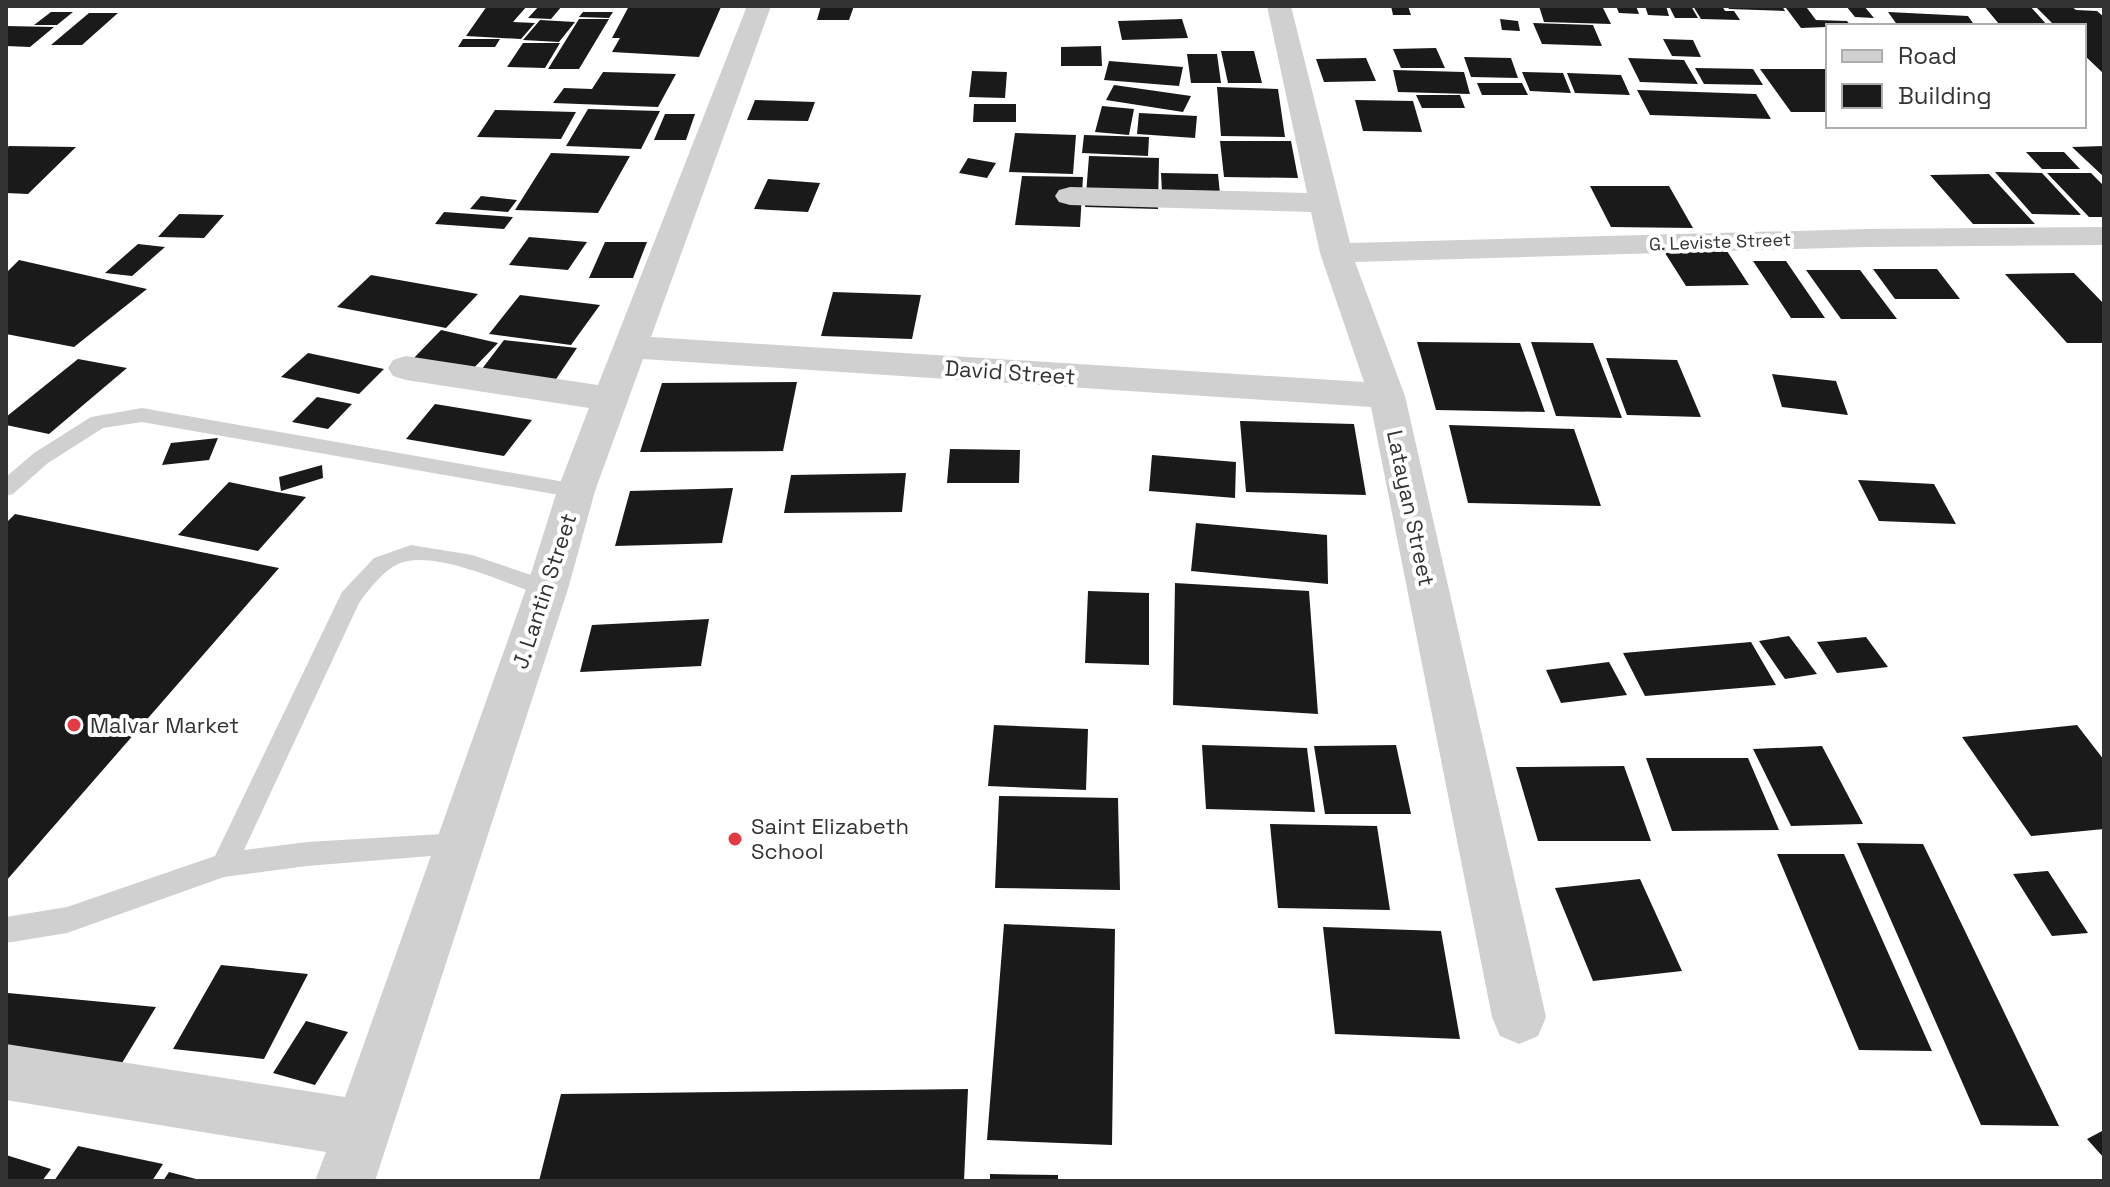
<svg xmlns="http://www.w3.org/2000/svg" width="2110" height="1187" viewBox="0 0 2110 1187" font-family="'Space Grotesk',sans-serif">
<rect width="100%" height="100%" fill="#fff"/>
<!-- building -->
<path fill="#1a1a1a" d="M487 6H527L513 22 535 23 521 39 466 36Z
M539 6H562L551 19 528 18Z
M629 6H630L721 7 699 57 612 52 620 38H612Z
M821 6H854L849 20H817Z
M1391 6H1408L1411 15H1393Z
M1539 6H1602L1611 24 1544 22Z
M1616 6H1636L1639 14 1619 13Z
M1645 6H1666L1669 16 1648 15Z
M1669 6H1691L1698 18H1675Z
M1693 6H1722L1725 11H1734L1740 20 1701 19Z
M1727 6H1782L1785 11 1729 9Z
M1846 6H1864L1874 18 1855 17Z
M1984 6H2030L2048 26 1999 24Z
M2035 6H2071L2076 10 2097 11 2104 17V74L2084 55V26H2055Z
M1786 8H1807L1816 20 1847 21 1851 26 1801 28Z
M51 12H73L57 25H34Z
M583 12H613L609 18 579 17Z
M1888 12 1968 16 1975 26H1898Z
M89 13H118L82 45H51Z
M579 19H609L579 69H548Z
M1182 19 1188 38 1122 40 1118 21Z
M1500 19 1518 21 1520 31 1502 30Z
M540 20 575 22 559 42 523 40Z
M1533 23 1593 25 1602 46 1542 44Z
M6 26 54 27 30 47 6 46Z
M463 39H500L495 47H458Z
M1663 39 1693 40 1701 57 1672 56Z
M523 43H560L545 68 507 67Z
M1101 46 1102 66H1061V47Z
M1436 48 1445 68H1401L1393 49Z
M1221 51H1254L1262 83H1228Z
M1187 54H1217L1221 83H1191Z
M1464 57 1511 58 1518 78 1471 77Z
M1366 58 1376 81 1324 82 1316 59Z
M1628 58 1684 60 1698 84 1640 82Z
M1109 61 1183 67 1179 86 1104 80Z
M1695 68 1753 69 1763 85 1704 84Z
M1760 69H1828V112H1791Z
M1393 70 1464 72 1470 94 1398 92Z
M972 71 1007 72 1005 98 969 97Z
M603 72 676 74 658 107 553 103 564 88 592 89Z
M1522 72 1563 73 1571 93 1530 91Z
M1567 73 1621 75 1630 95 1575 93Z
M1477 83H1522L1528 95H1482Z
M1114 85 1191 96 1183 112 1106 100Z
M1217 87 1278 89 1285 137 1221 136Z
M1637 90 1756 94 1771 119 1650 115Z
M1416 95H1460L1465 108H1422Z
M755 100 815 102 808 121 747 120Z
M1355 100 1413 101 1422 132 1363 131Z
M974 104H1016V122H973Z
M1102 106 1134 109 1129 135 1095 132Z
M588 109 660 111 641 149 566 146Z
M495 110 576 112 561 139 477 137Z
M1139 113 1197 116 1195 138 1137 134Z
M665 114H695L686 140H654Z
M1015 133 1076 135 1073 174 1009 172Z
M1084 135 1149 137 1148 156 1082 153Z
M1220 141H1291L1298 178 1224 177Z
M9 146 76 147 28 194 6 193V149Z
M2104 146V177L2072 147Z
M2026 152H2064L2080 169H2042Z
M551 153 630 156 598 213 515 210Z
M1089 156 1159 158 1158 209 1085 207Z
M968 158 996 163 987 178 959 173Z
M1995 172 2042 173 2081 215 2032 214Z
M1161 173 1218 174 1220 194 1162 193Z
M2047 173H2091L2104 186V217H2089Z
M1989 174 2035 224H1973L1930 175Z
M1022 176 1083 177 1080 227 1015 225Z
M768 179 820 183 808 212 754 209Z
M1590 186H1669L1693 228 1611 227Z
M481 196 517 200 508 212 470 209Z
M444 212 513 217 504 229 435 224Z
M179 214 224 215 204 238 158 237Z
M529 237 587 242 568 270 509 265Z
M605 242H647L633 278H589Z
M138 244 165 247 132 276 105 273Z
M1727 251 1749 285 1686 286 1665 253Z
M19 260 147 289 74 347 6 334V273Z
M1753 261H1786L1825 318H1791Z
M1873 269H1937L1960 299H1895Z
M1806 270H1860L1897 319H1841Z
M2074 273 2104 304V343H2067L2005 274Z
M371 275 478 294 446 328 337 307Z
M833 292 921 295 912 339 821 336Z
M520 295 600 305 571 345 489 334Z
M441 330 498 343 468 374 411 361Z
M504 340 577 348 550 388 475 378Z
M1417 342 1520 343 1545 412 1436 410Z
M1531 342 1593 343 1622 418 1556 416Z
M308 353 384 369 359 394 281 377Z
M1606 358 1677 360 1701 417 1627 415Z
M78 359 127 368 49 434 6 425V417Z
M1772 374 1836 381 1848 415 1782 407Z
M797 382 783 451 640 452 662 383Z
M317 397 352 404 328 429 292 422Z
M435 404 532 420 504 456 406 439Z
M1240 421 1354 424 1366 495 1246 492Z
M1449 425 1574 429 1601 506 1468 503Z
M218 438 209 460 162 465 171 443Z
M950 449 1020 450 1019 483H947Z
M1152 455 1236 462 1235 498 1149 491Z
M322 465 323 478 281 491 279 477Z
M906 473 902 512 784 513 791 475Z
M1858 480 1934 484 1956 524 1879 521Z
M229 482 277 492 306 497 258 551 178 535Z
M733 488 722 543 615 546 630 491Z
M15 514 279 568 6 881V523Z
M1196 523 1327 535 1328 584 1191 571Z
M1175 583 1309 591 1318 714 1173 705Z
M1088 591 1149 593V665L1085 663Z
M709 619 701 666 580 672 592 625Z
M1789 636 1817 674 1785 679 1759 641Z
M1866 637 1888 667 1837 673 1817 642Z
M1751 642 1776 685 1645 696 1623 653Z
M1609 662 1627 695 1561 703 1546 670Z
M994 725 1088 729 1086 790 988 786Z
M2077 725 2104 760V829L2031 836 1962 737Z
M1202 745 1307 748 1315 812 1206 809Z
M1396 745 1411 814H1325L1314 746Z
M1822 746 1863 824 1791 826 1753 749Z
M1646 758H1748L1779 830 1672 831Z
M1624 766 1651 841H1538L1516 767Z
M999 796 1118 798 1120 890 995 888Z
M1270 824 1377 826 1390 910 1278 908Z
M1857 843 1923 844 2059 1126 1981 1125Z
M1777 854H1844L1932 1051 1859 1050Z
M2048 871 2088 933 2052 936 2013 874Z
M1640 879 1682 971 1593 981 1555 888Z
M1004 924 1115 929 1112 1145 987 1140Z
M1323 927 1441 931 1460 1039 1335 1034Z
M221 965 308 974 264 1059 173 1049Z
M8 993 156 1007 122 1063 6 1051Z
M306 1021 348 1032 315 1085 273 1073Z
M968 1089 964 1181H539L561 1094Z
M2104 1130V1158L2087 1139Z
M78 1146 163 1164 152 1181H54Z
M6 1155 51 1169 42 1181H6Z
M169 1172 200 1180V1181H163Z
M990 1174 1058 1175V1181H990Z"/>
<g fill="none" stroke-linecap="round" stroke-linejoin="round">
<!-- lane -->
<path fill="#d0d0d0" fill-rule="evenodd" d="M142 408 576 484 586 491 576 498 142 422 103 428 48 463 13 494 6 496V477L34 453 91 417Z
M411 545 472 555 555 583 558 589 555 595 547 597C510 586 435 548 398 564 382 572 370 588 359 603L244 850 307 842 459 833 468 837 472 845 468 853 307 866 224 877 67 933 6 943V917L67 907 215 856 342 592 374 558Z"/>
<!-- street -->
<path fill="#d0d0d0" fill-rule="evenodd" d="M747 6H771L651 337 1364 382 1320 253 1311 212 1070 205 1059 202 1055 196 1059 190 1070 187 1307 193 1267 6H1291L1350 243 1866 229 2104 227V245L1866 247 1355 262 1405 396 1546 1017 1538 1036 1519 1044 1500 1036 1492 1017 1371 407 643 359 595 491 568 589 375 1181H315L326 1152 6 1100V1044L345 1097 526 589 557 491 589 408 406 380 393 376 388 368 393 360 406 356 598 385Z"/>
</g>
<!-- markers -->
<g fill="#e63946" stroke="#fff" stroke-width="3">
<circle cx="74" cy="725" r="8"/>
<circle cx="735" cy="839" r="8"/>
</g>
<g text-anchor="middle" stroke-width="8" stroke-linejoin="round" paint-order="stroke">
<!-- far-street labels -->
<g font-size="18" fill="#333" stroke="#fff">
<text transform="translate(1720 242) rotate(-2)" y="6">G. Leviste Street</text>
</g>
<!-- street labels -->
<g font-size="22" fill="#333" stroke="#fff">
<text transform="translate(1010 372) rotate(4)" y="8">David Street</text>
<text transform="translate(1411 508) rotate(78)" y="8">Latayan Street</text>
<text transform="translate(544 591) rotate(-72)" y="8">J. Lantin Street</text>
</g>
<!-- poi labels -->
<g font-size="22" fill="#333" stroke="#fff" text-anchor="start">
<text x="90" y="733">Malvar Market</text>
<text x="751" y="834">Saint Elizabeth<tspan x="751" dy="25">School</tspan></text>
</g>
</g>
<!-- border -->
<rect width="2110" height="1187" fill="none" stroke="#333333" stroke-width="16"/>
<!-- legend -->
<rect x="1826" y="24" width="260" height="104" fill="#ffffff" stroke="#adadad" stroke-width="2"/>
<rect x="1842" y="50" width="40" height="12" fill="#d0d0d0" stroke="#adadad" stroke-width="2"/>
<text x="1898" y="64" font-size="24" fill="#333333">Road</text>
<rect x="1842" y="84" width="40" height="24" fill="#1a1a1a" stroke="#adadad" stroke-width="2"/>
<text x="1898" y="104" font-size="24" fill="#333333">Building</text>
</svg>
